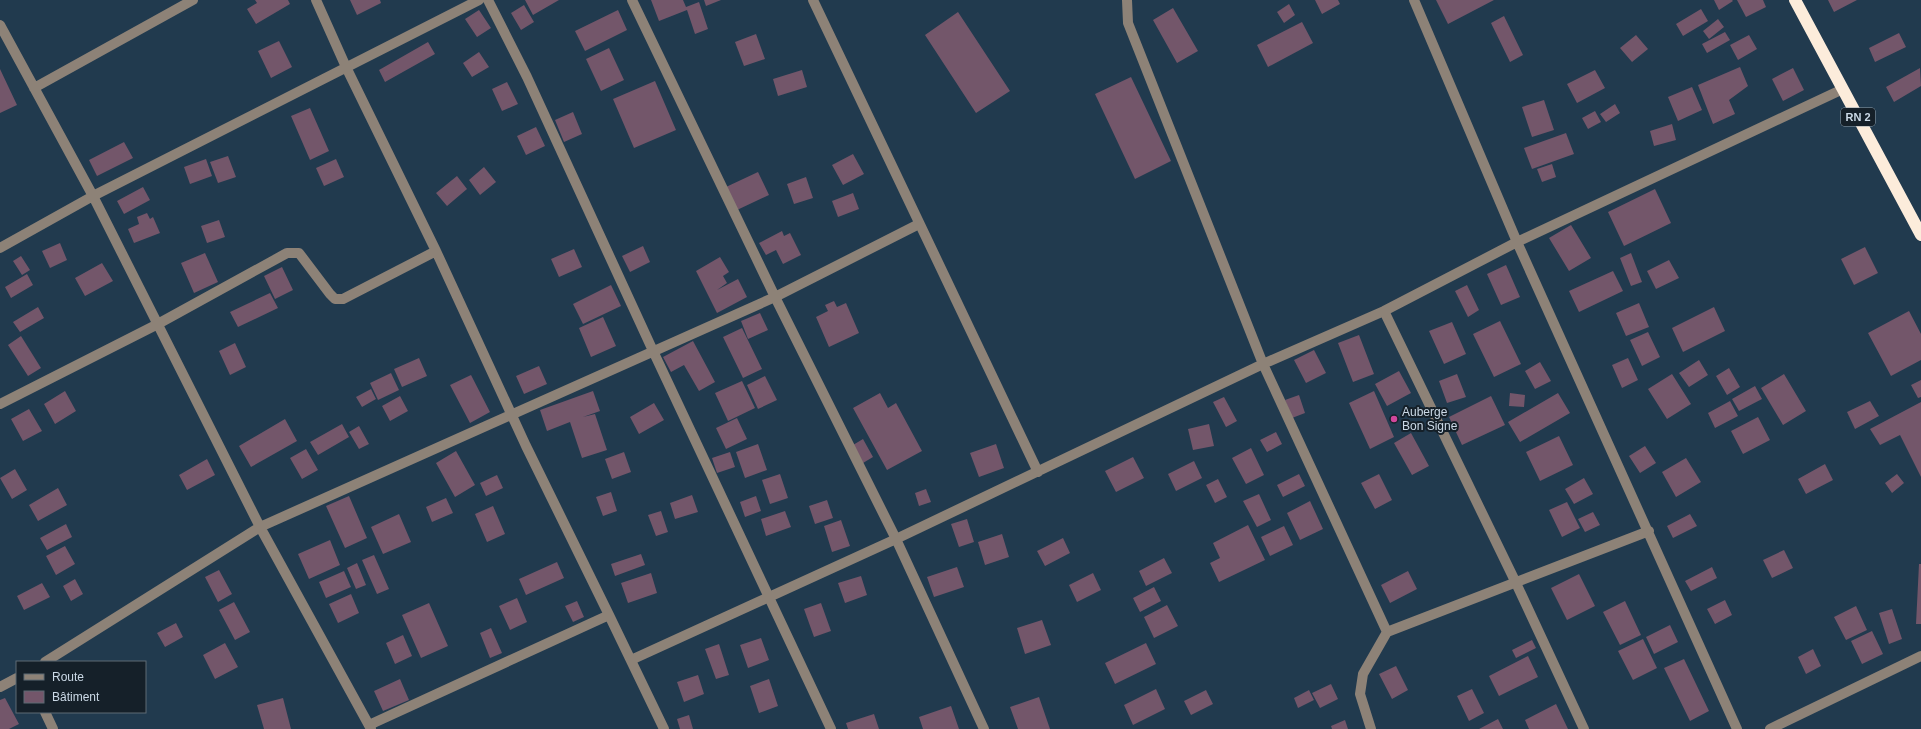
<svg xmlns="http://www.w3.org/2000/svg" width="1921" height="729" viewBox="0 0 1921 729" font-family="Arial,sans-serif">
<rect width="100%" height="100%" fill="#213a4e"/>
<!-- building -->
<path fill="#73566a" d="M255 0H288L290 4 256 24 247 9 257 3Z
M350 0H380L381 3 357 15Z
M525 0H559L533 15Z
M651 0H683L686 7 699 2 708 29 695 34 687 10 659 21Z
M704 0H721L706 6Z
M1315 0H1338L1340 4 1322 14Z
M1436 0H1494L1448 24Z
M1714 0H1732L1733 1 1719 10Z
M1737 0H1763L1766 7 1746 17Z
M1828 0H1857L1834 12Z
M1289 4 1295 15 1284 23 1277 12Z
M524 5 534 22 521 30 511 13Z
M1173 8 1198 51 1177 63 1153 20Z
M1701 9 1708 21 1683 36 1676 24Z
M479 10 491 28 477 37 465 19Z
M618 10 627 30 585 51 575 31Z
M958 12 1010 91 976 113 925 35Z
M1504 16 1523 55 1510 62 1491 23Z
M1718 19 1724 27 1709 39 1703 31Z
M1302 22 1313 43 1268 67 1257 45Z
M1725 32 1730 40 1707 53 1702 44Z
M1899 33 1906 47 1875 62 1869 48Z
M756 34 765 59 744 66 735 42Z
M1636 35 1648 49 1632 62 1620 48Z
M1749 35 1757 49 1738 60 1730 45Z
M279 41 292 67 271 78 258 51Z
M428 42 435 54 385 82 379 70Z
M609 48 624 80 601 91 586 59Z
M479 52 489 67 472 77 463 63Z
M1740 67 1748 86 1729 100 1735 114 1713 124 1698 85Z
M1793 68 1804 90 1783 101 1772 79Z
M1920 68 1921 86 1894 102 1886 87Z
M0 69 17 105 0 113Z
M802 70 807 87 778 96 773 79Z
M1595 70 1605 88 1577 103 1567 84Z
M1131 77 1171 161 1135 179 1095 94Z
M655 81 676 130 634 148 613 99Z
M507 82 518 104 502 111 492 89Z
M1692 87 1702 110 1678 121 1668 97Z
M1544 100 1554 130 1532 137 1522 107Z
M1615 104 1620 113 1606 122 1600 114Z
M310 108 329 151 310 160 291 116Z
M1595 111 1601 122 1588 129 1582 118Z
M573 112 582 134 564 142 555 120Z
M1672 124 1676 140 1654 146 1650 131Z
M536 127 545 146 526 155 517 136Z
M1566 133 1574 154 1532 169 1524 148Z
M124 142 133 158 97 176 89 160Z
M853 154 864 174 843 185 832 165Z
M228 156 236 177 218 183 210 162Z
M206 159 212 176 190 184 184 167Z
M336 159 344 177 324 186 316 168Z
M1552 164 1556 177 1542 182 1537 169Z
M484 167 496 182 480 195 469 180Z
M758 172 769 195 737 210 726 187Z
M457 176 467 189 447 206 436 193Z
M806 177 813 198 794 204 787 184Z
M143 187 150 200 124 214 117 201Z
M1655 189 1671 223 1624 246 1608 212Z
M853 193 859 209 838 217 832 201Z
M147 213 150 219 153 217 160 233 134 243 128 229 139 224 137 217Z
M219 220 225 237 207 243 201 226Z
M1571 225 1591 258 1569 271 1549 238Z
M782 231 784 236 790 233 801 255 783 264 776 250 766 255 759 243Z
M60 243 67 260 50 268 42 251Z
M643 246 650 262 630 272 622 256Z
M1865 247 1878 273 1854 285 1841 259Z
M574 249 582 267 559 277 551 259Z
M205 253 218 282 194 293 181 263Z
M1631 253 1642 282 1631 286 1620 258Z
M21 256 30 270 22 275 13 261Z
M720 257 729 272 723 276 727 283 717 290 738 279 747 297 717 313 696 271Z
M1669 260 1679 278 1656 289 1647 271Z
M102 263 113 281 85 296 75 278Z
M1506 265 1520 297 1501 305 1487 274Z
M282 267 293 290 275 299 264 276Z
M1613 271 1623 291 1579 312 1569 291Z
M27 274 33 285 11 298 5 287Z
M611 285 621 306 583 324 573 304Z
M1467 285 1479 310 1468 317 1455 291Z
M270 293 278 308 238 327 230 312Z
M834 301 837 307 846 303 859 333 829 347 816 317 828 311 825 305Z
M1639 303 1649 327 1626 336 1616 313Z
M38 307 44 318 20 332 13 322Z
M1714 307 1725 331 1683 352 1672 328Z
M1909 311 1921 334V360L1891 376 1868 333Z
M760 313 768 330 748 339 741 321Z
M603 317 616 346 591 357 579 328Z
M1500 321 1521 364 1494 377 1473 334Z
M1452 322 1466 354 1444 364 1429 331Z
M742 328 762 369 743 378 723 337Z
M1648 332 1660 357 1642 366 1630 340Z
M1359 335 1374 374 1353 382 1338 343Z
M21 336 41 368 28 376 8 345Z
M693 341 715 382 699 391 684 365 671 372 663 357Z
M235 343 246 367 230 375 219 351Z
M1314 350 1326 373 1306 383 1294 360Z
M419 358 427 376 402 387 394 369Z
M1628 358 1638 380 1622 388 1612 365Z
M1699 360 1708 375 1689 387 1679 373Z
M1540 362 1551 381 1535 389 1525 371Z
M539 366 547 384 524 394 516 376Z
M1729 368 1740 387 1727 395 1716 376Z
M1399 371 1411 393 1387 406 1375 384Z
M391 373 399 390 378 400 370 383Z
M1457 374 1466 397 1447 403 1439 381Z
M1672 374 1691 404 1667 419 1648 389Z
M1784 374 1806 411 1783 425 1761 388Z
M471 375 490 412 470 423 450 385Z
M765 376 777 400 758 409 747 385Z
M1921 380V397L1918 398 1911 385Z
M742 381 755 408 728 421 715 393Z
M1755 386 1762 399 1739 411 1732 399Z
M371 389 376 399 362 407 356 397Z
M65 391 76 411 55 424 44 404Z
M593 391 600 411 583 417 595 414 607 450 582 458 570 422 547 431 540 410Z
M1374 391 1394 437 1370 449 1349 403Z
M880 393 888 408 896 403 922 451 887 470 853 408Z
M1510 393 1525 395 1524 407 1509 406Z
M1558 393 1570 413 1520 442 1508 422Z
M1299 395 1305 413 1292 418 1285 400Z
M400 396 408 411 390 421 382 406Z
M1491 396 1505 425 1462 445 1449 417Z
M1224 397 1237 421 1226 427 1213 402Z
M1730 401 1738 416 1715 428 1708 413Z
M1870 401 1879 416 1855 429 1847 412Z
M1921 402V477L1900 435 1880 445 1870 429Z
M654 403 664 420 639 434 630 417Z
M29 409 42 431 23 441 11 419Z
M1758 417 1770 440 1743 454 1731 431Z
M737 418 747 439 726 449 716 428Z
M285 419 297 441 251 467 239 446Z
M342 424 349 437 318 455 310 442Z
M1209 424 1214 446 1193 450 1188 429Z
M359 426 369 444 359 449 349 432Z
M1276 432 1282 444 1267 452 1260 440Z
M1411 433 1429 466 1412 475 1394 443Z
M1559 436 1573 465 1540 481 1526 452Z
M863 439 873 457 863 463 853 445Z
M758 444 767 470 745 478 736 452Z
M996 444 1004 468 979 477 970 453Z
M1645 446 1656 463 1640 473 1629 456Z
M1251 448 1264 475 1246 484 1232 458Z
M306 449 318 470 302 479 290 458Z
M456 451 475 485 455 497 436 463Z
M624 452 631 472 612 479 605 459Z
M730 452 735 467 717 473 712 458Z
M1133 457 1144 478 1116 492 1105 471Z
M1686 458 1701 482 1676 497 1662 472Z
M207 459 215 475 187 490 179 475Z
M1194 461 1202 478 1176 491 1168 474Z
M1825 464 1833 480 1806 494 1798 479Z
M15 469 27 490 12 499 0 478Z
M780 474 788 498 770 504 762 480Z
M1299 474 1305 486 1283 497 1277 485Z
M1379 474 1392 500 1375 509 1361 483Z
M1897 474 1904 483 1892 493 1885 483Z
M497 475 503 488 486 496 480 483Z
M1584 478 1593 494 1574 504 1565 489Z
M1218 479 1227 497 1215 503 1206 485Z
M58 488 67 505 38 521 29 505Z
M926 489 931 502 919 506 915 493Z
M611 492 617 511 603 516 596 497Z
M1259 494 1271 520 1257 527 1243 501Z
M692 495 698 512 675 519 670 503Z
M349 496 367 538 345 548 326 506Z
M756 496 761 511 745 517 740 502Z
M446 498 453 513 432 522 426 507Z
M827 500 833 518 815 524 809 506Z
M1310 501 1323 529 1300 540 1287 513Z
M1567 502 1580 528 1562 537 1549 510Z
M493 506 505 534 487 542 475 514Z
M661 511 668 532 656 536 648 515Z
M785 511 791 527 766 536 761 519Z
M1593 512 1600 525 1585 532 1578 519Z
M399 514 411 542 383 554 371 527Z
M1690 514 1697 526 1673 538 1667 526Z
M967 519 974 542 959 547 951 524Z
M841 520 850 546 832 552 824 526Z
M66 524 72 537 47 550 40 538Z
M1248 525 1265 560 1219 582 1210 563 1220 558 1213 543Z
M1284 526 1293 545 1270 556 1261 537Z
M1002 534 1009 557 985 565 978 542Z
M1063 538 1070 553 1045 566 1037 551Z
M330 540 340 565 309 579 298 554Z
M65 546 75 564 56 575 46 556Z
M1784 550 1793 568 1772 578 1763 560Z
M641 554 645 565 615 576 611 564Z
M374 555 389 589 377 594 362 560Z
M1164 558 1172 573 1146 586 1139 571Z
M557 562 564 578 526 595 519 579Z
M357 563 366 585 356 589 347 568Z
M1919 564H1921V624H1916Z
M957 567 964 587 934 597 927 577Z
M1712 567 1717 578 1691 591 1685 581Z
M219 570 232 594 218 602 205 577Z
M344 571 351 587 326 598 319 582Z
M1408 571 1417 589 1390 603 1381 585Z
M651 573 657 593 628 603 621 583Z
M1093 573 1101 590 1077 602 1069 585Z
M1579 574 1595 606 1567 620 1551 588Z
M861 576 867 595 845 603 838 583Z
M75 579 83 594 71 601 63 586Z
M42 583 50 597 24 610 17 596Z
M1154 587 1161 601 1140 612 1133 598Z
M351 594 359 613 338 623 329 604Z
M517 598 527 622 510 630 499 606Z
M1725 600 1732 615 1715 624 1707 609Z
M577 601 584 617 573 622 565 606Z
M1625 601 1641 635 1620 645 1603 612Z
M234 602 250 632 235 640 219 610Z
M429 603 448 646 421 658 402 615Z
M821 603 831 631 814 637 804 609Z
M1167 605 1178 626 1154 638 1144 617Z
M1856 606 1867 630 1846 640 1834 617Z
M1892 609 1902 639 1889 644 1879 613Z
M1042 620 1051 645 1025 654 1017 628Z
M176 623 183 637 165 647 157 633Z
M1670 625 1678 642 1654 654 1646 637Z
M491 628 502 653 490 658 480 633Z
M1872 631 1883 654 1862 664 1851 641Z
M403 635 412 656 395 664 386 643Z
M761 638 769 660 748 668 740 645Z
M1643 639 1657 668 1633 680 1618 651Z
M1532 640 1536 648 1516 658 1512 650Z
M225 643 238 667 215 679 203 655Z
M1146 643 1156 664 1115 684 1105 663Z
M719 644 729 675 716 679 705 649Z
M1813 649 1821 666 1806 674 1798 657Z
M1528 656 1538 677 1499 696 1489 676Z
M1684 659 1709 711 1690 721 1664 668Z
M1396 666 1408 690 1392 699 1379 674Z
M698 675 704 694 684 702 677 682Z
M400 679 409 700 383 711 374 691Z
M769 679 778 706 759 713 750 686Z
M1331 684 1338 699 1320 708 1312 693Z
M1156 689 1165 709 1133 725 1124 705Z
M1472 689 1484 713 1469 721 1457 696Z
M1206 690 1213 704 1191 715 1184 701Z
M1309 690 1314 700 1298 708 1294 698Z
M1039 697 1050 729H1018L1010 707Z
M5 698 19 724 9 729H0V700Z
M283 698 291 729H264L257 705Z
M1556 704 1568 729H1529L1525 720Z
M951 706 959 729H923L919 717Z
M874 714 879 729H848L846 723Z
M689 715 693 729H680L677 719Z
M1498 719 1503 729H1479Z
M1345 720 1348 729H1332L1331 726Z"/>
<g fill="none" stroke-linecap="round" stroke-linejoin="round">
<!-- minor -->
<path stroke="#8d8277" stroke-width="10" d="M316 0 346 67 436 251 526 446 609 615 664 729
M488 0 527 77 654 353 831 729
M632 0 775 297 896 539 984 729
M813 0 1038 472
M1127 0 1128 23 1263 364 1387 632
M1414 0 1517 242 1737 729
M0 25 93 196 260 527 371 729
M34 88 193 0
M0 248 93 196 479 0
M1384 311 1516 583 1584 729
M0 404 156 325 287 253H299L330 294 335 299H343L436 251
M631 660 896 539 1263 364 1384 311 1517 242 1843 89
M45 662 260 527 775 297 919 224
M0 687 17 678
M45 712 53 729
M369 725 609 615
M1371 729 1360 694 1363 674 1387 632 1649 531
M1770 729 1921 656"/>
<!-- highway -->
<path stroke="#fcecdb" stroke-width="12" d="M1795 0 1921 235"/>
</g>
<!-- markers -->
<circle fill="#d1479c" stroke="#152029" stroke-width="1.5" cx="1394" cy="419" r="4"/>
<g text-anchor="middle" stroke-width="4" stroke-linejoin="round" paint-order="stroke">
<!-- shield labels -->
<rect fill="#152029" stroke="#94a2ad" stroke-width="1" x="1841" y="108" width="34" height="18" rx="3"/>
<g font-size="11" font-weight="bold" fill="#cbd9e6">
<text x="1858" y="121">RN 2</text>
</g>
<!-- poi labels -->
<g font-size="12" fill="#cbd9e6" stroke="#152029" text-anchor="start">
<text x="1402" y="416">Auberge<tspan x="1402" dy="14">Bon Signe</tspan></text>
</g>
</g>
<!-- legend -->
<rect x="16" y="661" width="130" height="52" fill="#152029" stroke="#5e6a75"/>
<rect x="24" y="674" width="20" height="6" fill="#8d8277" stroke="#5e6a75"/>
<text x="52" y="681" font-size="12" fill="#cbd9e6">Route</text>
<rect x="24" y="691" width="20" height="12" fill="#73566a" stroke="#5e6a75"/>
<text x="52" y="701" font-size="12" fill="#cbd9e6">Bâtiment</text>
</svg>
